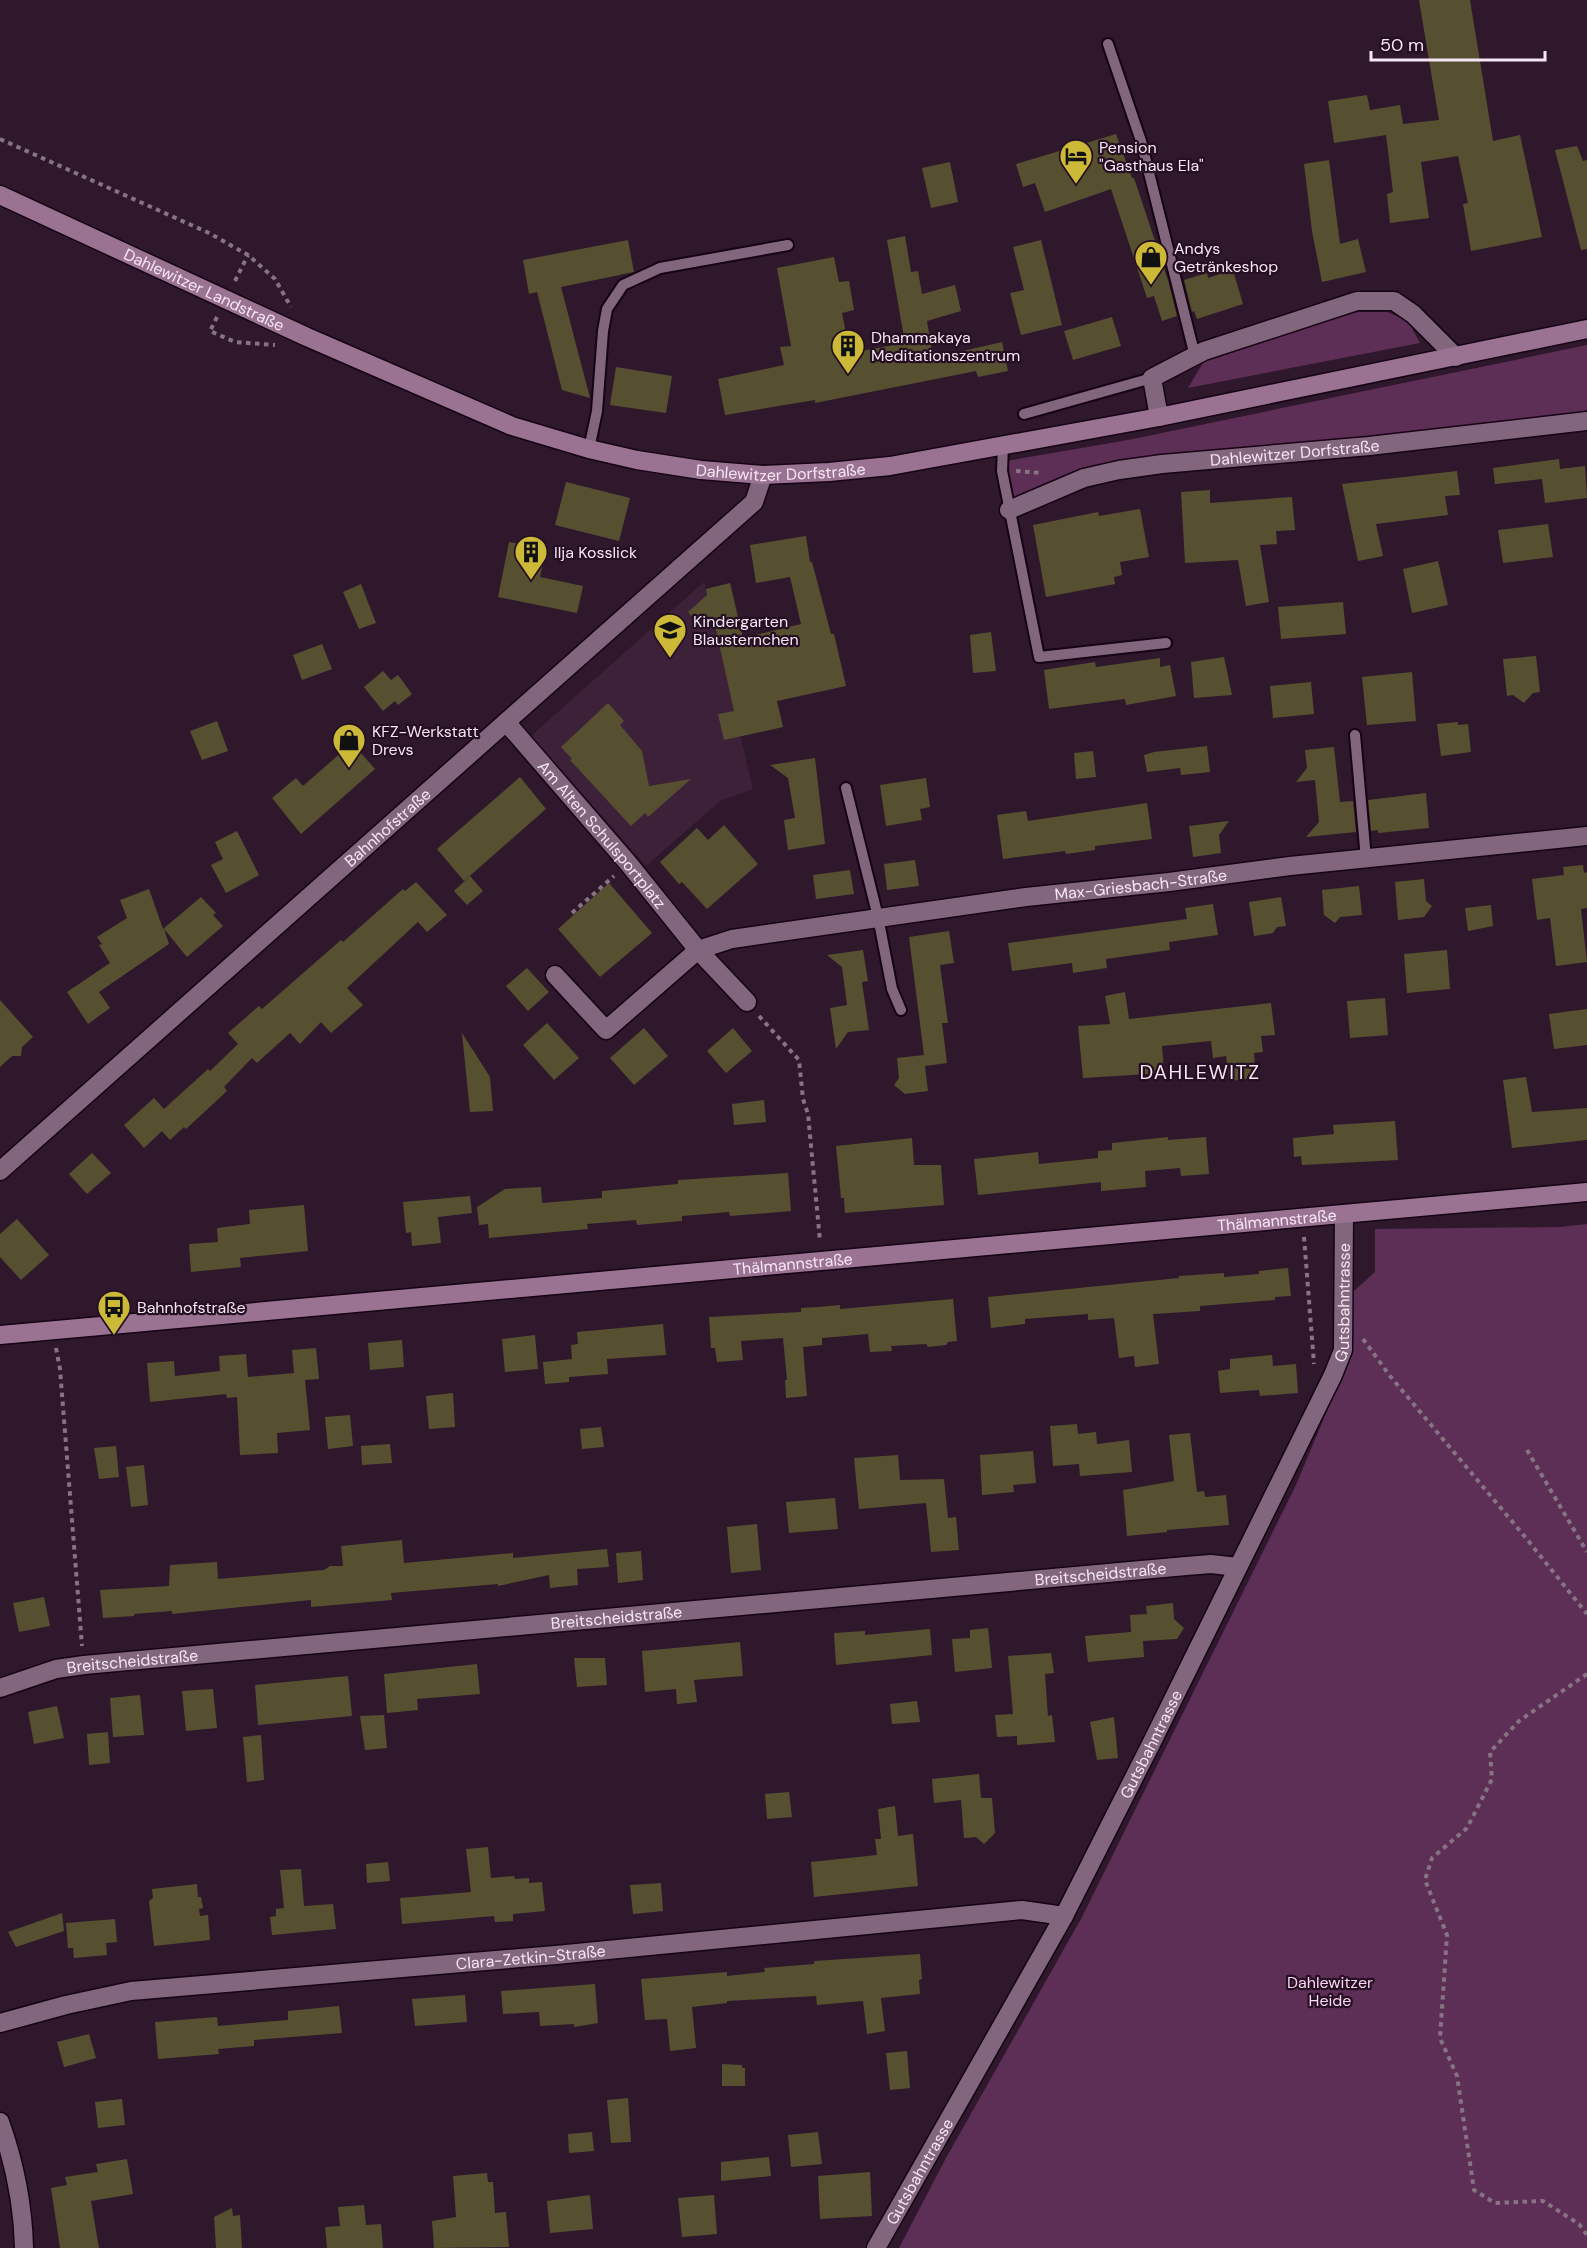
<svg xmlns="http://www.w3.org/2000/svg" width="1587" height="2248" viewBox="0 0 1587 2248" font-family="'DM Sans',sans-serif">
<rect width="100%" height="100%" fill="#2f182c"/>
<!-- built -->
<path fill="#3d2139" d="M704 582 753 789 720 801 646 866 531 736Z"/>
<!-- green -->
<path fill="#5d2e56" d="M1353 312H1387L1408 321 1420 343 1188 388 1206 358Z
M1587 345V412L1291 447 1181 453 1128 459 1077 474 1013 501 1006 461 1128 440Z
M1587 1224V2248H899L946 2158 1082 1917 1296 1485 1349 1358 1354 1291 1375 1272V1229L1560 1227Z"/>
<!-- building -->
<path fill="#565030" d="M1419 0H1470L1493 141 1520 135 1542 237 1471 251 1463 204 1468 203 1458 156 1421 162 1429 218 1390 223 1387 194 1393 192 1386 135 1334 143 1328 101 1367 95 1370 110 1400 105 1403 124 1439 120Z
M1116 134 1132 178H1134L1168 280 1177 316 1162 321 1154 296 1147 298 1111 189 1045 212 1035 183 1023 187 1016 164Z
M1577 146 1583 161 1587 160V249L1581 250 1555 150Z
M1329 160 1340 244 1358 239 1366 272 1322 282 1312 231 1304 164Z
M950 162 958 202 931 208 922 168Z
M905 236 911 272 918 271 922 294 955 285 961 311 927 321 933 358 1002 342 1008 371 978 377 976 371 815 403V400L725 415 718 379 784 365 780 347 791 346 777 268 834 257 839 282 849 281 854 310 842 313 850 353 905 343 887 240Z
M628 240 634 272 561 287 590 398 562 390 537 292 529 294 523 260Z
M1041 240 1062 325 1021 335 1010 293 1024 290 1013 247Z
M1233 270 1243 304 1197 319 1194 311 1192 312 1184 280 1207 273 1208 278Z
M1112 317 1121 346 1073 360 1064 331Z
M616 367 672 376 666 413 610 405Z
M1559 459 1560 469 1585 466 1587 498 1545 503 1542 479 1495 484 1493 468Z
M1457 471 1460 495 1445 496 1448 515 1376 524 1383 556 1358 561 1342 484Z
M566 482 630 498 619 541 555 525Z
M1210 490V503L1292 497 1295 530 1276 531 1277 544 1260 545 1269 602 1246 606 1238 560 1185 563 1181 492Z
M1140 509 1149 557 1120 562 1122 575 1114 577 1115 584 1046 597 1033 525 1098 512 1099 516Z
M1548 524 1553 557 1503 563 1498 530Z
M806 536 810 562H812L831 634H834L846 686 777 701 783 727 724 740 718 714 734 711 713 617 702 627 688 612 707 595 706 589 730 583 743 638 801 624 790 577 756 583 750 545Z
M509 542 546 549 540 577 583 586 577 613 498 597Z
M1438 561 1448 605 1412 613 1403 569Z
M361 584 376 623 359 629 343 592Z
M1343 602 1346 634 1281 639 1278 607Z
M991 632 996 671 973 673 970 635Z
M322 644 332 669 302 680 293 655Z
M1536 656 1540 692 1533 693 1524 703 1513 695 1507 696 1503 659Z
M1224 657 1232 695 1194 698 1191 662Z
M1160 658V667L1170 665 1176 696 1126 705 1125 699 1049 709 1044 670 1095 662 1096 667Z
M383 671 391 680 398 675 412 694 398 705 395 701 383 711 364 687Z
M1412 672 1416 721 1367 725 1362 677Z
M1311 682 1314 714 1273 718 1270 686Z
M608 703 624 721 620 725 642 751 649 786 691 779 648 817 645 813 631 826 570 760 572 759 561 747Z
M217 721 228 751 202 760 190 731Z
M1458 722V725L1468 724 1471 752 1441 756 1437 724Z
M352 743 375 769 301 834 272 798 296 778 303 786Z
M1207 746 1210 772 1181 775 1180 768 1147 772 1144 755 1154 752Z
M1334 747 1340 802 1353 801 1356 832 1306 837 1319 822 1315 780 1296 782 1307 768 1305 750Z
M1093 751 1096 777 1076 779 1074 753Z
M815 758 825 844 788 850 784 820 795 818 788 778 770 765Z
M520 777 546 809 464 881 437 849Z
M926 778 930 807 920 809 922 820 886 826 880 785Z
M1426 793 1429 828 1378 833V830L1371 831 1368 800Z
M1147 803 1152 839 1095 846V850L1066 854 1065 851 1003 859 997 815 1026 811 1028 821Z
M1229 821 1219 835 1221 853 1193 857 1189 826Z
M724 825 758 864 707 909 682 882 679 884 660 862 697 828 708 840Z
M237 831 259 875 226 893 211 865 223 859 215 842Z
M915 860 919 886 887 890 884 864Z
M1583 865 1584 873 1587 872V908L1581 909 1587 962 1556 966 1550 918 1537 920 1532 879 1564 875 1563 867Z
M850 870 854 894 816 899 813 875Z
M470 876 483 891 467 905 454 891Z
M1424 879 1426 901 1432 906 1424 917 1398 920 1395 882Z
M416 882 447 915 427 932 418 922 347 988 363 1005 331 1033 321 1022 300 1044 290 1033 257 1063 252 1058 224 1087 227 1091 186 1129 184 1127 170 1140 162 1131 144 1148 124 1125 154 1098 164 1109 208 1069 210 1071 238 1044 228 1033 259 1006 262 1009 341 940 343 942 403 889 405 891Z
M609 883 652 933 600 977 558 929Z
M1359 886 1362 915 1340 917 1335 923 1324 915 1322 890Z
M149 889 163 929 201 897 216 913 213 915 223 926 187 957 164 929 169 944 99 992 110 1008 88 1024 67 992 110 963 99 945 102 944 97 937 127 918 120 900Z
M1281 897 1286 926 1277 927 1273 933 1254 936 1249 902Z
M1213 904 1218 935 1169 942 1170 950 1106 959 1107 968 1073 973 1072 963 1012 971 1008 943 1187 919 1185 908Z
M1491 905 1493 926 1468 931 1465 908Z
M949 931 954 963 940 965 948 1023H942L947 1063 925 1066 928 1091 905 1094 894 1085 899 1078 897 1058 924 1055 909 937Z
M863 950 868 981 862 982 869 1030 848 1032 836 1049 830 1008 847 1005 842 967 827 955Z
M1447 950 1450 989 1407 993 1404 954Z
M527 968 549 992 528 1011 506 986Z
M1125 992 1129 1019 1271 1003 1275 1035 1261 1036 1263 1052 1254 1053 1256 1078 1229 1081 1226 1056 1213 1058 1211 1041 1162 1046 1164 1073 1083 1078 1078 1026 1110 1024 1105 996Z
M1385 998 1388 1035 1350 1038 1347 1001Z
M0 1000 33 1037 22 1047 21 1056H12L0 1067Z
M1587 1009V1045L1554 1049 1549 1014Z
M547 1023 579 1058 554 1080 523 1045Z
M644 1028 668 1056 634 1085 610 1058Z
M733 1028 752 1051 726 1073 707 1051Z
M462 1033 490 1077 493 1111 470 1112Z
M1526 1077 1532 1112 1587 1108V1140L1512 1148 1503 1080Z
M764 1100 766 1122 734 1125 732 1104Z
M1395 1121 1398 1160 1302 1165 1301 1156 1294 1157 1293 1138 1334 1134 1333 1125Z
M1168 1137V1140L1206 1137 1209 1174 1181 1176 1180 1168 1145 1171 1146 1187 1101 1191V1182L978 1195 974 1159 1038 1152 1039 1164 1098 1158V1151L1112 1150V1143Z
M912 1138 914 1165H941L944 1205 845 1213 844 1198H841L836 1146Z
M92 1153 111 1173 87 1194 69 1174Z
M788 1173 791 1211 730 1216 729 1212 706 1214 682 1216V1221L637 1225 636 1220 587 1224 588 1229 489 1238 488 1224 479 1225 477 1207 505 1189 541 1187 542 1203 602 1198V1191L678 1184V1180Z
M470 1196 472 1213 438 1217 441 1243 412 1246 411 1232 406 1233 403 1202Z
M304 1205 308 1251 240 1258 241 1267 191 1272 189 1244 218 1242 217 1228 250 1224 249 1210Z
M17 1219 49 1255 21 1280 0 1257V1234Z
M1288 1268 1291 1296 1275 1297V1300L1200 1306V1311L1153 1314 1159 1364 1135 1367 1134 1356 1119 1358 1114 1318 1088 1320V1314L1025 1319V1324L991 1328 988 1297 1179 1278V1276L1224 1273V1277L1259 1274V1271Z
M953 1299 957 1341 948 1342 946 1345 928 1347 926 1344 891 1346 892 1351 870 1352 868 1334 822 1338V1345L803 1347 807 1396 786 1398 785 1380H787L783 1338 741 1341 743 1360 717 1362 715 1348H711L709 1317 801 1312V1308L819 1307 840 1305V1309Z
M663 1324 666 1355 607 1359 608 1374 569 1377V1382L545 1384 543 1362 572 1359 571 1345 578 1344 577 1332Z
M535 1335 538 1369 505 1372 502 1339Z
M402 1340 404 1367 370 1370 368 1343Z
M316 1348 319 1379 305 1380 310 1430 277 1433 278 1453 240 1455 237 1397 227 1398 226 1394 150 1402 147 1363 174 1361 175 1376 220 1371 219 1356 246 1354 248 1377 294 1373 292 1350Z
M1272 1355 1273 1366 1296 1364 1298 1393 1260 1396 1259 1390 1220 1393 1218 1371 1230 1369V1359Z
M453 1393 455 1427 429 1429 426 1396Z
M350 1415 353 1446 328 1449 325 1417Z
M1077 1424 1078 1434 1096 1432 1097 1444 1129 1440 1132 1472 1080 1476 1079 1464 1053 1466 1050 1426Z
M601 1427 604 1447 582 1449 580 1429Z
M1190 1433 1197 1492 1204 1491 1205 1497 1226 1495 1229 1525 1167 1530V1532L1127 1536 1123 1490 1174 1481 1169 1435Z
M390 1444 392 1463 362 1465 361 1446Z
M116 1446 119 1477 99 1479 94 1448Z
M1033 1451 1036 1483 1013 1485 1014 1492 982 1495 980 1455Z
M898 1455 900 1480 944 1479 948 1518 956 1517 959 1550 931 1552 926 1503 859 1509 854 1458Z
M144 1465 148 1505 131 1507 126 1467Z
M835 1498 838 1529 789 1533 786 1502Z
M757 1524 761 1570 731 1573 727 1527Z
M402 1540 404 1563 513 1553V1558L607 1549 609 1567 577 1569 578 1585 550 1588 549 1575 498 1586V1584L391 1593 392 1600 311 1607V1600L172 1614V1611L134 1614V1616L103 1618 100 1590 169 1586 170 1565 217 1562 218 1579 324 1570 330 1566H343L341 1546Z
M641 1551 643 1580 618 1583 616 1553Z
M44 1597 50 1626 19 1632 13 1603Z
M1173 1603 1174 1619 1184 1628 1177 1639 1143 1641 1144 1657 1088 1662 1085 1636 1131 1632 1130 1615 1147 1614 1146 1606Z
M988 1628 992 1668 955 1672 952 1639 970 1638V1630Z
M930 1629 932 1655 836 1665 834 1633 865 1631V1635Z
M740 1642 743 1676 694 1680 697 1702 677 1704 676 1689 645 1692 642 1651Z
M1051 1653 1054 1673 1045 1674 1048 1716 1052 1715 1055 1742 1017 1745V1736L997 1737 995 1715 1013 1714 1008 1656Z
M574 1658H605L607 1685 577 1687Z
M477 1664 480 1694 417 1699 418 1710 387 1713 384 1674Z
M348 1676 352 1716 258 1725 255 1685Z
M213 1689 217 1728 186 1731 182 1691Z
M140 1695 144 1735 113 1737 110 1698Z
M917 1701 920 1722 892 1724 890 1704Z
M57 1706 64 1738 34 1744 28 1712Z
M384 1715 387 1748 365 1750 360 1716Z
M1114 1717 1118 1758 1097 1760 1090 1722Z
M108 1732 110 1763 89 1765 87 1734Z
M261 1735 264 1780 247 1782 243 1737Z
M979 1774 981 1798H992L995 1833 984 1844 976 1837 964 1838 961 1800 934 1803 932 1779Z
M789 1792 792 1817 767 1819 765 1794Z
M895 1806 898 1836 913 1834 918 1886 814 1897 811 1862 877 1855 875 1839H881L878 1809Z
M488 1847 491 1878 514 1876 515 1879 529 1878V1883L542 1882 545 1911 513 1914V1921L495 1922 494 1916 402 1924 400 1898 471 1892 466 1849Z
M388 1862 390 1881 367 1883 366 1864Z
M301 1869 304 1906 333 1904 336 1929 272 1935 270 1917 276 1916V1909L284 1908 280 1870Z
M661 1883 663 1911 633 1914 630 1885Z
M197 1884 198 1897H201L203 1908 199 1909 200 1916 208 1915 210 1940 154 1946 149 1901 153 1898 152 1889Z
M62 1913 64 1931 16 1947 8 1932Z
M115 1919 117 1942 106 1943 107 1955 74 1958 73 1948H68L66 1923Z
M920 1954 922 1979 919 1980 920 1994 881 1998 885 2031 867 2034 863 2001 817 2005 816 1996 727 2001V2003L692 2007 696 2048 670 2051 667 2019 645 2020 641 1979 727 1972V1976L765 1972 764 1968 814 1964V1961Z
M595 1984 598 2023 574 2027V2024L540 2026 539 2012 503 2014 501 1991Z
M465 1995 467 2022 415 2026 412 1999Z
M339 2006 342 2033 254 2040V2046L218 2049 219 2054 158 2059 155 2022 217 2017 218 2026 252 2023 288 2020V2011Z
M89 2034 96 2058 64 2067 57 2042Z
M907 2051 910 2088 890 2090 886 2053Z
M722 2064 742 2065V2068H745V2086H722Z
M628 2098 631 2142 611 2143 607 2100Z
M122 2099 125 2125 98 2128 95 2102Z
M592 2132 594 2151 569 2153 568 2134Z
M818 2132 822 2164 791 2167 788 2135Z
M769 2157 771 2176 721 2181V2162Z
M127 2159 133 2194 91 2201 99 2248H60L51 2188 67 2185 65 2177 98 2172 96 2164Z
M870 2172 872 2216 820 2219 818 2176Z
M487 2173 488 2182H493L495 2213 506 2212 509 2247 434 2248 432 2221 456 2217 453 2176Z
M590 2195 593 2229 550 2233 547 2201Z
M714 2195 717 2234 682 2237 678 2198Z
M364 2205 366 2225 381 2224 383 2248H327L325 2227 340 2226 338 2207Z
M232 2208 233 2216 240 2215 242 2248H216L214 2217Z"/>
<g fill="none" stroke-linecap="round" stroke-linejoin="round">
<!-- lane casing -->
<g stroke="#160314" stroke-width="14">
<path id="lane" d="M1108 44 1141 141 1195 356
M1024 414 1152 378
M1003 446 1002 471 1039 657 1166 643
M589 449 597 411 603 331 607 309 623 285 660 268 788 245
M1355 735 1366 859
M846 788 878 917 892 989 901 1010"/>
</g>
<!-- street casing -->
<g stroke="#160314" stroke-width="21">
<g id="street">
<path d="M1159 417 1152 378 1204 351 1357 301H1394L1413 314 1456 357"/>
<path id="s1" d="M1009 510 1084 478 1119 470 1162 464 1369 446 1587 421"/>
<path id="s2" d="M506 722 628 863 698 950 747 1002"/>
<path id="s3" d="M555 975 606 1030 698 950 732 939 1026 897 1169 882 1290 866 1587 836"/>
<path id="s4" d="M0 1171 754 502 763 475"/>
<path id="s5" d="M0 1688 56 1669 84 1665 1186 1566 1211 1564 1238 1567"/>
<path id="s6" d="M0 2023 66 2005 131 1991 556 1955 1022 1910 1064 1916"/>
<path d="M0 2122C14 2161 23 2206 24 2248"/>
<path id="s7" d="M876 2248 1064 1916 1152 1742 1333 1375 1343 1350 1344 1214"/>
</g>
</g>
<!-- secondary casing -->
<g stroke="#160314" stroke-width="21">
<g id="secondary">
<path id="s8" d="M0 195 307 337 512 426 589 449 637 460 701 470 763 475 829 472 890 466 1159 417 1587 329"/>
<path id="s9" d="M0 1335 1587 1192"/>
</g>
</g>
<!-- path -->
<path stroke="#877384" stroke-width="4" stroke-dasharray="4.5 4.5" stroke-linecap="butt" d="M0 139 209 233 248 255 275 279 291 307
M235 281 248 255
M217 317 210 331 235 342 275 345
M1016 471 1042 473
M572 913 614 876
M759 1016 799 1060 803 1099 808 1114 820 1241
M1304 1237 1314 1364
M1363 1339 1390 1376 1526 1538 1587 1614
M56 1348 60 1369 82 1646
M1527 1450 1587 1552
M1587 1674 1519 1721 1490 1752 1492 1779 1467 1828 1432 1858 1425 1880 1447 1935 1440 2038 1457 2076 1474 2190 1495 2203 1543 2201 1579 2224 1587 2235"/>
<!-- lane -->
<use href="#lane" stroke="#82667d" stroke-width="10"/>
<!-- street -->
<use href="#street" stroke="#82667d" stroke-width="18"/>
<!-- secondary -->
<use href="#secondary" stroke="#9a7393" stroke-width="18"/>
</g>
<!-- icons -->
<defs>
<g id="hotel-pin" transform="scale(1.725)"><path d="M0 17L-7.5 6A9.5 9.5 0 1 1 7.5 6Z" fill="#cdb938" stroke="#250f22"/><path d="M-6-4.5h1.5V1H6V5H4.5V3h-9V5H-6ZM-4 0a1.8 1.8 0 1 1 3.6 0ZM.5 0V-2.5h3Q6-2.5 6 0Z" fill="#111"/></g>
<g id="shop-pin" transform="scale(1.725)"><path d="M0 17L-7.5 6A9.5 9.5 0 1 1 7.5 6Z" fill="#cdb938" stroke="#250f22"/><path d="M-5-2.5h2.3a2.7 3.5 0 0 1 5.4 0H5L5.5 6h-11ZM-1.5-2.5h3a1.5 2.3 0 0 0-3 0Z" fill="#111"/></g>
<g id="building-pin" transform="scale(1.725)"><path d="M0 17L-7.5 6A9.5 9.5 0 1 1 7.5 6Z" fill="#cdb938" stroke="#250f22"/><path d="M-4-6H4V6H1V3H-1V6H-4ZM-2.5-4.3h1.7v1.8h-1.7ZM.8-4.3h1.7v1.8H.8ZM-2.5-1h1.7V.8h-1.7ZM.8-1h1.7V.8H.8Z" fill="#111"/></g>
<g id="school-pin" transform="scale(1.725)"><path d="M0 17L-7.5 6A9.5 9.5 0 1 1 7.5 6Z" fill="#cdb938" stroke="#250f22"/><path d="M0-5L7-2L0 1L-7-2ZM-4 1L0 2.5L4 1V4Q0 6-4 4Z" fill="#111"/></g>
<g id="bus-pin" transform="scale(1.725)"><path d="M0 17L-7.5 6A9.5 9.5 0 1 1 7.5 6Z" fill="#cdb938" stroke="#250f22"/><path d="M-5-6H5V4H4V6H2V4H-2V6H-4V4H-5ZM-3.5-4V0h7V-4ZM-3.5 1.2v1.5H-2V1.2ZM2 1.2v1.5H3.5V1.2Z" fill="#111"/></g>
</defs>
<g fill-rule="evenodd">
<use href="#hotel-pin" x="1076" y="156"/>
<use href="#shop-pin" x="1151" y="257"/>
<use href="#building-pin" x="848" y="346"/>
<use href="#building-pin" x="531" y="552"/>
<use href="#school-pin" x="670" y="630"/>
<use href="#shop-pin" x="349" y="740"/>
<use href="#bus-pin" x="114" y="1307"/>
</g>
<g text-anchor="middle" stroke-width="4.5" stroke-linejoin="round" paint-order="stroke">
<!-- poi labels -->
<g font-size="16" fill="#f6e6f3" stroke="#250f22" text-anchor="start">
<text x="1099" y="153">Pension<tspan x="1099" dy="18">"Gasthaus Ela"</tspan></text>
<text x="1174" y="254">Andys<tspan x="1174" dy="18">Getränkeshop</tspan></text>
<text x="871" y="343">Dhammakaya<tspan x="871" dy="18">Meditationszentrum</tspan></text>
<text x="554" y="558">Ilja Kosslick</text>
<text x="693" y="627">Kindergarten<tspan x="693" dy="18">Blausternchen</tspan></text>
<text x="372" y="737">KFZ-Werkstatt<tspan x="372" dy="18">Drevs</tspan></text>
<text x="137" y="1313">Bahnhofstraße</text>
</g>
<!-- street labels -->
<g font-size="16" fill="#f6e6f3" stroke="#250f22">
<text dy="6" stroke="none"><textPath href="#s8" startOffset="225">Dahlewitzer Landstraße</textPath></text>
<text dy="6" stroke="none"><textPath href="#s1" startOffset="294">Dahlewitzer Dorfstraße</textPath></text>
<text dy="6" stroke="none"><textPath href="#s8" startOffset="836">Dahlewitzer Dorfstraße</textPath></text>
<text dy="6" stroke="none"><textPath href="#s4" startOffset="518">Bahnhofstraße</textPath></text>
<text dy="6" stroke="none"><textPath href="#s2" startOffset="148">Am Alten Schulsportplatz</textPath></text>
<text dy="6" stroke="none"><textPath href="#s3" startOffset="645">Max-Griesbach-Straße</textPath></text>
<text dy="6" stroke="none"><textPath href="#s9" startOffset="1282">Thälmannstraße</textPath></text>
<text dy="6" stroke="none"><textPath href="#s9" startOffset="796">Thälmannstraße</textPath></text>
<text dy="6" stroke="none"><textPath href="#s7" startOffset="1060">Gutsbahntrasse</textPath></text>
<text dy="6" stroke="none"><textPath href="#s5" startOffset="1108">Breitscheidstraße</textPath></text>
<text dy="6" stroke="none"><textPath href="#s5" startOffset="622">Breitscheidstraße</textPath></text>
<text dy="6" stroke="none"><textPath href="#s5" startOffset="136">Breitscheidstraße</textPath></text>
<text dy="6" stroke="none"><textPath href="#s7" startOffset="574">Gutsbahntrasse</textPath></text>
<text dy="6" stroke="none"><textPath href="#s6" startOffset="536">Clara-Zetkin-Straße</textPath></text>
<text dy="6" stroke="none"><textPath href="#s7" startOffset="88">Gutsbahntrasse</textPath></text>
</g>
<!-- park labels -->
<g font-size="16" fill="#fcd4f4" stroke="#250f22">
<text x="1330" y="1988">Dahlewitzer<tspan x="1330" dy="18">Heide</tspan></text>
</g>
<!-- quarter labels -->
<g font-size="20" letter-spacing="1.5" fill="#f6e6f3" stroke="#250f22">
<text x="1200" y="1079">DAHLEWITZ</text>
</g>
</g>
<!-- scale -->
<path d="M1371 51v9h174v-9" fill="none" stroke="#f6e6f3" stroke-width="3"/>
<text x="1380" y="51" font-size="18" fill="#f6e6f3" stroke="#250f22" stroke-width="4.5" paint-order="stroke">50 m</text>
</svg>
